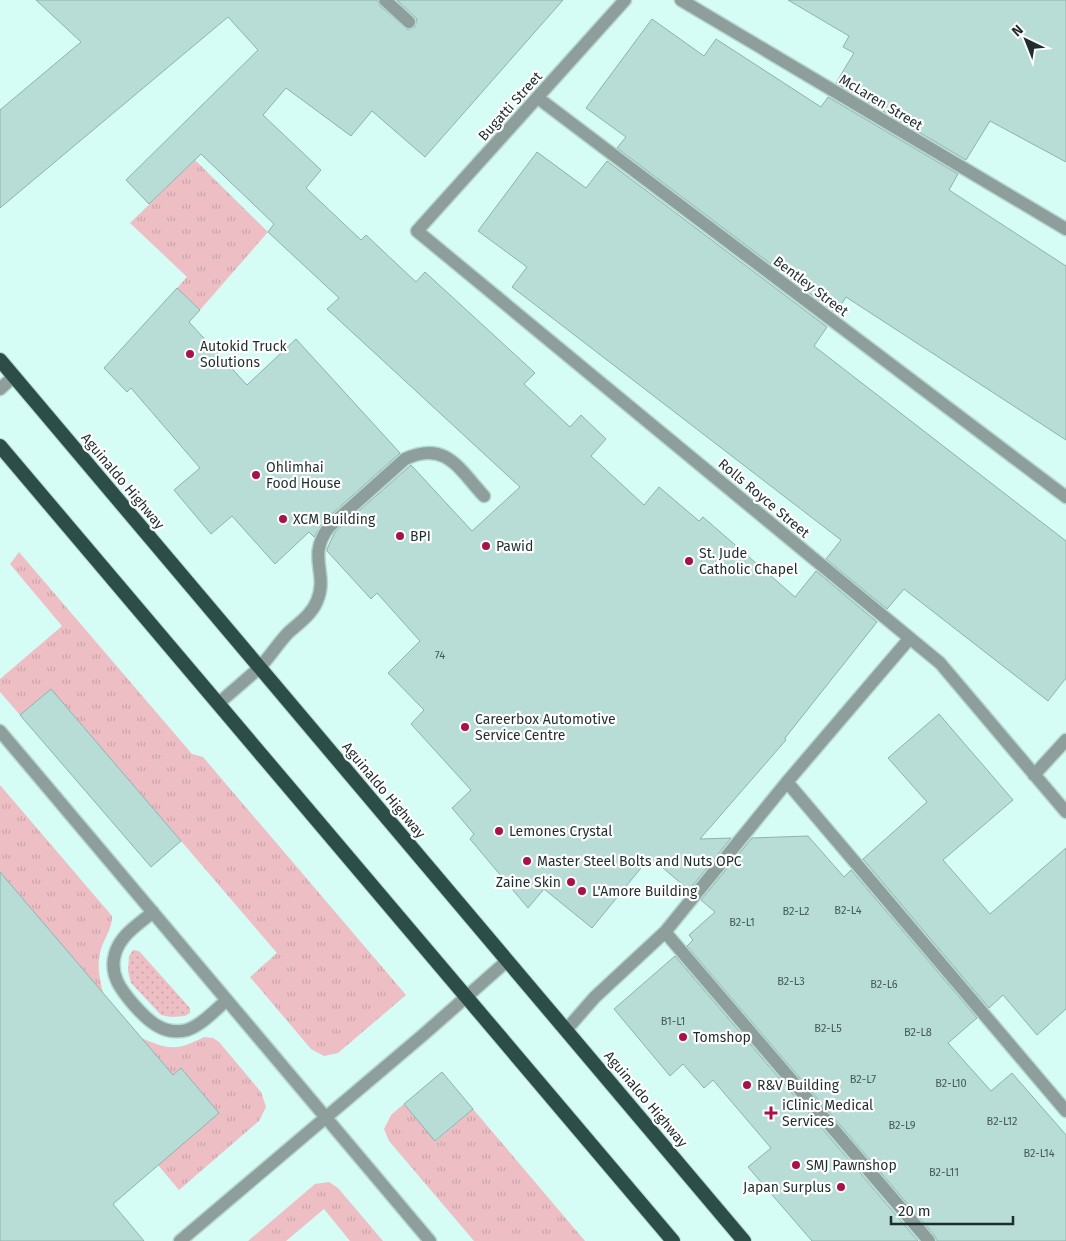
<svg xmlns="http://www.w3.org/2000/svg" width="1066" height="1241" viewBox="0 0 1066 1241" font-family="'Fira Sans',sans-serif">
<defs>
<pattern id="grass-tufts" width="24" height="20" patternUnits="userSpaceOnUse" patternTransform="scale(1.25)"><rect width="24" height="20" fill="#edbfc5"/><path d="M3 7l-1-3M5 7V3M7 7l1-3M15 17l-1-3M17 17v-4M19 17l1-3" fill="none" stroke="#cba4a9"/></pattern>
<pattern id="garden-dots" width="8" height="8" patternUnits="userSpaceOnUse" patternTransform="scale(1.25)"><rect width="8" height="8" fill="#edbfc5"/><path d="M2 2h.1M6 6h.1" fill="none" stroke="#cba4a9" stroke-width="1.8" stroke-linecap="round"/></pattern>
</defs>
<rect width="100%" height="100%" fill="#d5fcf5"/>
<!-- grass -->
<path fill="url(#grass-tufts)" d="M195 160 268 232 200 310 177 288 187 277 130 223Z
M19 552 192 754 203 757 406 995 338 1053 324 1056 311 1049 250 977 277 953 51 689 20 715 0 692V679L62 626 10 564Z
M0 785 112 916C112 928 106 936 102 946 96 963 99 976 103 993L0 872Z
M204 1037 213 1038 219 1042 261 1092 266 1107 259 1121 179 1190 158 1165 219 1113 181 1068 173 1075 141 1038C170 1050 177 1051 204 1037Z
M404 1104 436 1141 473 1109 585 1241H474L389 1141 384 1129 391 1115Z
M329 1182 338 1188 383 1241H350L324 1209 286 1241H248L315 1184Z"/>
<!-- garden -->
<path fill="url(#garden-dots)" d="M133 950 139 951 190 1008V1013L185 1016 171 1017 161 1015 131 983 128 971 129 956Z"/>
<!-- building -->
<path fill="#b7ddd6" stroke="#8db2ac" d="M36 0H377L380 6 408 30 415 27 417 19 397 0H563L425 157 372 111 351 136 286 88 263 115 321 170 306 188 361 240 366 235 416 282 425 272 535 373 524 384 570 427 581 415 606 439 591 456 644 505 659 487 699 521 703 517 795 597 816 571 877 622 785 738 786 740 700 839 731 838 689 890 650 857 592 928 544 889 528 908 470 839 474 834 452 808 471 790 411 724 424 710 388 673 420 641 377 593 371 599 327 551V549L335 532 411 465 472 531 520 487 327 309 339 298 268 232 274 224 201 154 149 204 126 180 258 50 228 17 0 208V110L81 42Z
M788 0H1066V162L990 121 966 160 836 83 854 53 843 47 849 36Z
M652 19 704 56 716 39 821 107 828 97 958 174 949 190 1066 266V440L846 297 836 313 617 148 626 137 586 108Z
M537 152 586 188 607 161 827 327 814 346 1066 541V678L1048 701 904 589 887 609 826 559 841 540 512 287 527 267 478 231Z
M177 288 200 310 189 322 247 385 296 339 400 453 324 521 314 537 309 532 275 564 232 516 211 534 174 490 200 468 131 388 127 392 104 368Z
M51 689 181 841 151 867 20 715Z
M939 714 1013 800 943 860 990 914 1066 848V1009L1037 1035 1003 995 989 1008 863 859 927 802 888 758Z
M808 836 844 877 851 870 977 1018 948 1043 991 1091 1012 1073 1066 1135V1241H937L935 1236 687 946 693 940 689 935 715 912 701 900 752 838Z
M0 872 173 1075 181 1068 219 1113 113 1204 144 1241H0Z
M675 956 918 1241H812L748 1167 771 1148 713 1080 704 1088 683 1064 670 1076 614 1009Z
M442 1072 473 1109 435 1141 404 1104Z"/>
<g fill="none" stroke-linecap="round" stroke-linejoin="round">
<!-- service casing -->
<g stroke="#b4d7d1" stroke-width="15">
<path id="service" d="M385 0 409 22
M218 704C231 692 246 680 259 668 270 657 278 643 289 632 299 623 312 614 317 601 329 573 306 557 329 527L405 459C446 440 459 469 484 496
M0 731 430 1241
M153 912C139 924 120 935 115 954 109 975 121 990 134 1005 148 1021 164 1036 187 1030 202 1025 215 1010 227 1000
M180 1241 423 1035 507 961"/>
</g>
<!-- minor casing -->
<g stroke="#b4d7d1" stroke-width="15">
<path id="minor" d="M625 0 417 231 940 663 1066 812
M681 0 1066 229
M538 98 1066 497
M0 389 14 376
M1034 775 1066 740
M787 782 1066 1111
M665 932 929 1241
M566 1030 595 997 665 932 787 782 910 638"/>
</g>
<!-- trunk casing -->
<g stroke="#b4d7d1" stroke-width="16">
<path id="trunk" d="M0 360 744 1241
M0 446 673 1241"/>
</g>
<!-- service -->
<use href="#service" stroke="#8e9e9b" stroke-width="12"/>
<!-- minor -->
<use href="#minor" stroke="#8e9e9b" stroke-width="12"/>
<!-- trunk -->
<use href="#trunk" stroke="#2d4d48" stroke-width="14"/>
</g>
<!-- markers -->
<g fill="#a81247" stroke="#fff" stroke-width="2">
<circle cx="190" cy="354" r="5"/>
<circle cx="256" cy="475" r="5"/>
<circle cx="283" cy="519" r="5"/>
<circle cx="400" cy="536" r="5"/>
<circle cx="486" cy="546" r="5"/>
<circle cx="689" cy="561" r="5"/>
<circle cx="465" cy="727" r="5"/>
<circle cx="499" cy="831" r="5"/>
<circle cx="527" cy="861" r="5"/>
<circle cx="571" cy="882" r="5"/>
<circle cx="582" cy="891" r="5"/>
<circle cx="683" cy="1037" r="5"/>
<circle cx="747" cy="1085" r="5"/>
<path d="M768.5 1105.5h5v5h5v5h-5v5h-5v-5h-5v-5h5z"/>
<circle cx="796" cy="1165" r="5"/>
<circle cx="841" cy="1187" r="5"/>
</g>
<g text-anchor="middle" stroke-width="4.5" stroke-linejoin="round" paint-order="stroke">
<!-- number labels -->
<g font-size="11" fill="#455a56">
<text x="440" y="659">74</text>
<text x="848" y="914">B2-L4</text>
<text x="796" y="915">B2-L2</text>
<text x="742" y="926">B2-L1</text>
<text x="791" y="985">B2-L3</text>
<text x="884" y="988">B2-L6</text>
<text x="673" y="1025">B1-L1</text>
<text x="828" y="1032">B2-L5</text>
<text x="918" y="1036">B2-L8</text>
<text x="863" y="1083">B2-L7</text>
<text x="951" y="1087">B2-L10</text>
<text x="1002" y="1125">B2-L12</text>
<text x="902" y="1129">B2-L9</text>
<text x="1039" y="1157">B2-L14</text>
<text x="944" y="1176">B2-L11</text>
</g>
<!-- street labels -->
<g font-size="14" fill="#1f2e2c" stroke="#fff">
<text transform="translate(881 102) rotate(31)" y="5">McLaren Street</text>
<text transform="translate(510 106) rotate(-48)" y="5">Bugatti Street</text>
<text transform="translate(811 286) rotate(37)" y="5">Bentley Street</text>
<text transform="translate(123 481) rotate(50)" y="5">Aguinaldo Highway</text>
<text transform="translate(764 498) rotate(40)" y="5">Rolls Royce Street</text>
<text transform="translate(384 790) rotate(50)" y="5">Aguinaldo Highway</text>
<text transform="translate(646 1099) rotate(50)" y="5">Aguinaldo Highway</text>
</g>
<!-- poi labels -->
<g font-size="14" fill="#1f2e2c" stroke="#fff" text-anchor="start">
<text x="200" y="351">Autokid Truck<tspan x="200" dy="16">Solutions</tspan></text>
<text x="266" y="472">Ohlimhai<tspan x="266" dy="16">Food House</tspan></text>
<text x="293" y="524">XCM Building</text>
<text x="410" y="541">BPI</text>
<text x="496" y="551">Pawid</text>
<text x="699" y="558">St. Jude<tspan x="699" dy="16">Catholic Chapel</tspan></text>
<text x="475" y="724">Careerbox Automotive<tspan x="475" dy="16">Service Centre</tspan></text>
<text x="509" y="836">Lemones Crystal</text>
<text x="537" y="866">Master Steel Bolts and Nuts OPC</text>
<text x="561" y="887" text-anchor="end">Zaine Skin</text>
<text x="592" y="896">L'Amore Building</text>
<text x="693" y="1042">Tomshop</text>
<text x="757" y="1090">R&amp;V Building</text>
<text x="782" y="1110">iClinic Medical<tspan x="782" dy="16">Services</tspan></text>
<text x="806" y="1170">SMJ Pawnshop</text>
<text x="831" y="1192" text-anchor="end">Japan Surplus</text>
</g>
</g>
<!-- north arrow -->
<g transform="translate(1026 40) rotate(317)" stroke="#ffffff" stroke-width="4" paint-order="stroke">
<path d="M0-4L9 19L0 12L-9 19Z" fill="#1f2e2c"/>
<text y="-8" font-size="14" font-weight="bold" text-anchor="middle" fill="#1f2e2c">N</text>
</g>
<!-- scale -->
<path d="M891 1216v8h122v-8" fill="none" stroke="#1f2e2c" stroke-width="2.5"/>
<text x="898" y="1216" font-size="15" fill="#1f2e2c" stroke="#ffffff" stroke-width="4" paint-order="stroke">20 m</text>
</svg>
